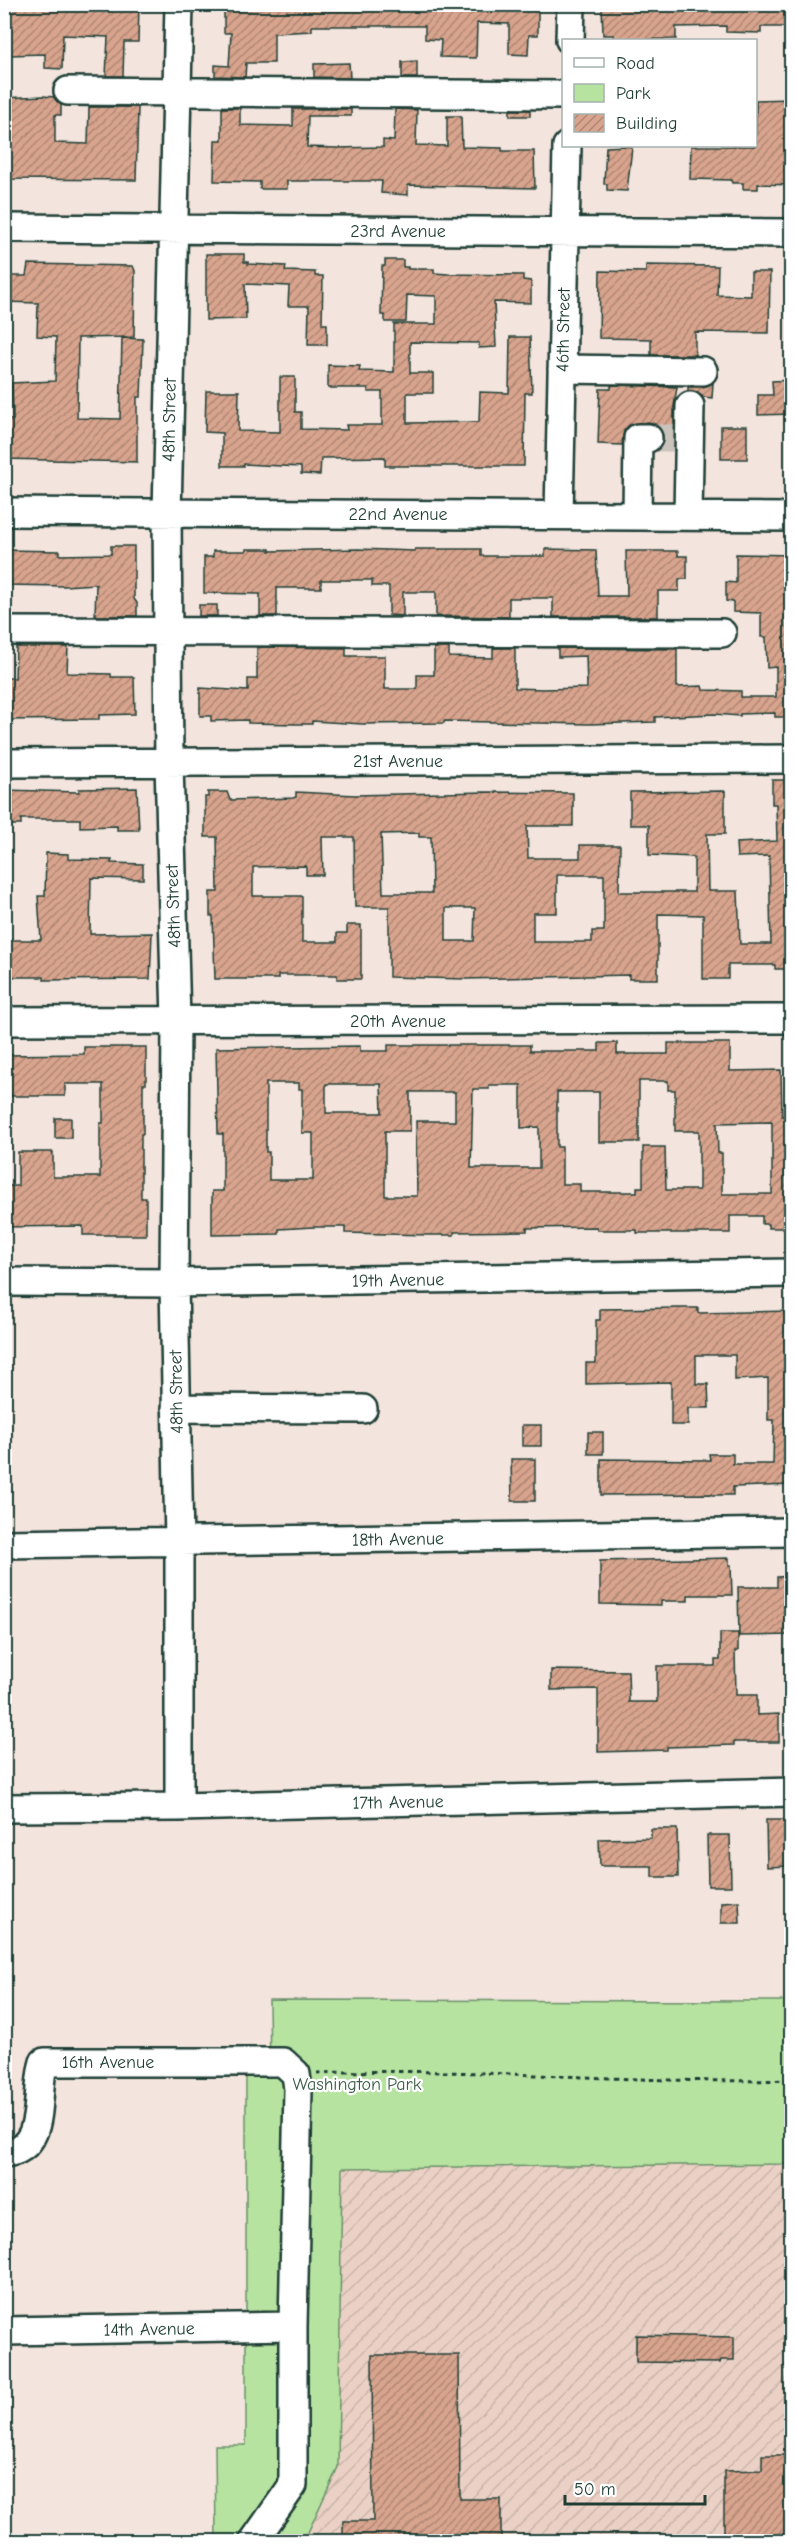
<svg xmlns="http://www.w3.org/2000/svg" width="796" height="2546" viewBox="0 0 796 2546" font-family="'Comic Neue',sans-serif">
<defs>
<pattern id="industrial-furrows" width="10" height="10" patternUnits="userSpaceOnUse" patternTransform="scale(1.5)"><rect width="10" height="10" fill="#ebd1c5"/><path d="M-1 1l2-2M0 10L10 0M9 11l2-2" fill="none" stroke="#c9b4aa"/></pattern>
<pattern id="building-hatch" width="6" height="6" patternUnits="userSpaceOnUse" patternTransform="scale(1.5)"><rect width="6" height="6" fill="#d8a48d"/><path d="M-1 1l2-2M0 6l6-6M5 7l2-2" fill="none" stroke="#af8774"/></pattern>
</defs>
<rect width="100%" height="100%" fill="#f3e4dd"/>
<filter id="ink" filterUnits="userSpaceOnUse"><feTurbulence type="fractalNoise" baseFrequency=".0167" numOctaves="2"/><feDisplacementMap in="SourceGraphic" scale="12" xChannelSelector="R" yChannelSelector="G"/><feConvolveMatrix kernelMatrix="1 2 1 2 8 2 1 2 1" color-interpolation-filters="sRGB"/></filter>
<g filter="url(#ink)">
<!-- industrial -->
<path fill="url(#industrial-furrows)" d="M791 2164V2541L304 2542 338 2467 342 2168Z"/>
<!-- park -->
<path fill="#b7e3a1" stroke="#6b906a" stroke-width="1.5" d="M269 2000 791 2001V2164L342 2168 338 2467 304 2541H216L215 2445H246V2071H270Z"/>
<!-- building -->
<path fill="url(#building-hatch)" stroke="#1f3d34" stroke-width="1.5" fill-rule="evenodd" d="M4 4H139L138 42H124L123 76H106L108 37 63 35 62 69 45 68V54L8 55 7 19H4Z
M224 4H538V35H529L528 55 509 54V24L477 23 476 58 440 57 441 40 425 39V26H312V31L274 33V63H246L245 77 215 76V65L229 66 231 33H224Z
M602 4H792V27H761V33L726 32V26L676 27V39L614 40V35H603Z
M417 61V78H402V62Z
M349 63 350 78 314 77V64Z
M43 96 54 97 61 105V115H55V143L88 144 89 107H138L136 180 4 179V98Z
M792 99V185L758 184V189H743V183H732V180L690 179 691 146H756V100Z
M222 108H240V125L293 126V109H351V116H308L307 147 336 148 383 147V140L394 141 395 109 417 110 416 145 447 146V116H461L462 147 502 148V151H534L535 188 408 185V195L381 193 382 181H287V189H260V182L214 181 215 140H222Z
M510 110H530V116H510Z
M626 146 632 147 627 191 607 190V184H604L606 147Z
M206 254H244V262H248V264L286 266 285 271 315 272V276H323L322 324H327V345H308L309 306H288L289 286 245 284 246 319 206 320Z
M385 260H403V267H408V269H434V273L448 274 523 275V280L531 281V303L494 302 496 347 479 348V343L410 342V373H433V393H407V423L479 422 480 392 509 393 510 337H530L532 393H525L524 466H385V457L321 458 320 475 301 474V467L244 464V466H222V433L205 432 206 391H239L238 431 280 432V377H295V412H301V429L347 430 346 425H382V392H368V388H328V365L360 366 359 371 394 372V324H436V296L407 295 406 322H385V315H381L382 266H385Z
M28 264 133 266 135 271 134 337 78 338 77 418 120 419 122 338 143 339 141 397H137V462L4 459V420H13L12 383 55 381 56 337 37 336 38 303 4 302V276H26Z
M646 265 718 266 717 295 751 296V272H770L769 333 695 332V355H651V339L599 338 600 271 646 272Z
M792 380V414L758 415V395H773L772 381Z
M713 383 712 398 703 397 698 392 688 391V387H703Z
M611 385 677 387 674 406V445H662L664 437 661 430 655 424 648 422 630 425 624 431 622 445 598 444 600 389H611Z
M721 426H747V459H721Z
M111 546H134V599L137 603V616H95L96 584 64 586 4 585V550L60 551V555L111 554Z
M246 549H270V551L358 549 415 551V549H481V556H545V549L596 550 598 596H627L626 551H678V556H687V579H679V591H658V617H553V598H509V617L436 616V592H403V616L389 615V586H372V580H321V588H277V616H260V594L204 593V557H213V551H246Z
M736 554 792 555 791 717H775V713L740 714V716L714 714 655 717V722L589 724 444 721V723L363 724 312 721V724H296L248 723V720L211 721V716H200V688L248 691V679H257V647L346 648V656H385V689H417V675H434V648H449V657L493 658V648H515V688L543 689 587 688 586 656 558 657V648L677 649V687L702 686 703 690 741 691V697H776V667L767 668 766 637H761V613L733 612V602L726 601V582L736 583Z
M199 605H217V616H199Z
M16 647H68L67 673 111 674V677H134L135 714 99 715V719L4 720V678H15Z
M772 780H792V969H775V965H728V979H703V915L658 914V979H629V975L465 979 389 977V907H355L354 837H322L323 875H306V866L253 867V896H302V942H337V933H347V925H361V979H337V975H278V979H215L213 916H210V892H218L217 837H205V797H208V792H227L230 800 293 798 296 797V792L355 795 486 792 573 793V826H527L528 858H580V845H620L619 892H694V857L649 855V825H630V792L725 791V834H707L708 891H738L740 944H771L769 856 737 857 736 843 777 841 776 804H772ZM419 833V837H431L432 893H383L381 834ZM557 875H604V931H592V942H533V913H557ZM446 908H475L474 941H446Z
M137 788 139 830H117V826L80 827V819H21V825H4V790L79 792V789Z
M46 853 68 854V859L112 860 111 863 143 864V879L91 878 90 934 152 933 150 979 44 980V977H4V940H41L38 896H45Z
M599 1043H617V1054H668V1043H730V1071L781 1070 782 1116H792V1228H768V1224H762V1216H730V1233H637V1230H597V1227L527 1228V1231L454 1232V1235H429L345 1233V1227H314L279 1229V1234L212 1235V1191H223V1134H218L216 1048 360 1046V1051H388V1045H530V1051H599ZM639 1081H668V1090H675V1131H699V1190H666L665 1147H643V1187H637V1192H580V1184H562V1147H557V1092H599V1142H639ZM266 1083H299V1089H302V1133H313V1180H269V1152H266ZM326 1084H381L382 1113H326ZM489 1085H521V1128L539 1127V1168H471L473 1089H489ZM410 1092H455V1121H416L417 1196H385V1131H410ZM772 1122V1194H722V1153H718L717 1123Z
M84 1047H146V1084H143V1134H141V1198H146V1235H83V1226L4 1227V1186H18V1152H53V1177H100V1123H103V1084H65V1096H4V1055L84 1054Z
M55 1118H71V1138H55Z
M680 1308H698V1313L792 1311V1485L733 1487V1495H712V1494L601 1495V1459L710 1460 709 1454H733V1464H773L774 1420H768V1378L735 1380V1355H696V1384H708L709 1408H688V1425H671V1382L586 1384V1363H596V1320H600V1309Z
M522 1425H541V1446H522Z
M588 1432H603V1454H588Z
M511 1459H535V1501H512Z
M729 1558V1565H731L732 1595H688V1601H661V1605L600 1604V1561Z
M792 1576V1635L739 1636 738 1587H777V1577Z
M720 1633H738V1651H735L736 1695H757V1715L779 1714V1742H734V1745L667 1747V1750L598 1752V1689L551 1690V1670L628 1671 629 1702H657V1666H715V1660H720Z
M766 1820H788L789 1866 767 1867Z
M651 1829H677L678 1877H652V1866H600L599 1839 651 1838Z
M707 1835H730L731 1886H708Z
M739 1901 740 1923H721V1902Z
M636 2335 734 2337V2360H721L720 2363 636 2362Z
M372 2355H459L460 2499H501V2541H343V2521H373Z
M762 2455H792V2541H724V2471L762 2470Z"/>
<g fill="none" stroke-linecap="round" stroke-linejoin="round">
<!-- minor-tunnel -->
<path stroke="#c9c3bb" stroke-width="27" stroke-dasharray="27 14" stroke-linecap="butt" d="M648 438H676"/>
<!-- minor casing -->
<g stroke="#1f3d34" stroke-width="32">
<path id="minor" d="M570 40 571 4
M68 91 564 95
M4 228 792 233
M562 369 703 371
M4 512 792 517
M559 514 567 146
M637 515 638 438H648
M688 515 690 406
M4 631 722 633
M4 763 792 759
M4 1021 792 1019
M4 1282 174 1283 792 1273
M176 1408 363 1409
M4 1544 792 1532
M179 1807V1543L174 1283 176 1021 169 763 167 513 179 4
M4 1808 179 1807 792 1792
M4 2153C49 2150 34 2092 44 2062H283L296 2074 298 2089 293 2326V2485L253 2542
M4 2331 293 2326"/>
</g>
<!-- path -->
<path stroke="#1f3d34" stroke-width="3" stroke-dasharray="4.5 4.5" stroke-linecap="butt" d="M317 2073C475 2066 633 2085 792 2080"/>
<!-- minor -->
<use href="#minor" stroke="#fff" stroke-width="27"/>
</g>
</g>
<g text-anchor="middle" stroke-width="4.5" stroke-linejoin="round" paint-order="stroke">
<!-- street labels -->
<g font-size="18" fill="#1f3d34" stroke="#fff">
<text x="398" y="237">23rd Avenue</text>
<text transform="translate(563 330) rotate(-89)" y="6">46th Street</text>
<text transform="translate(169 420) rotate(-89)" y="6">48th Street</text>
<text x="398" y="520">22nd Avenue</text>
<text x="398" y="767">21st Avenue</text>
<text transform="translate(173 906) rotate(-92)" y="6">48th Street</text>
<text x="398" y="1027">20th Avenue</text>
<text transform="translate(398 1280) rotate(-1)" y="6">19th Avenue</text>
<text transform="translate(176 1392) rotate(-91)" y="6">48th Street</text>
<text transform="translate(398 1539) rotate(-1)" y="6">18th Avenue</text>
<text transform="translate(398 1802) rotate(-1)" y="6">17th Avenue</text>
<text x="108" y="2068">16th Avenue</text>
<text transform="translate(149 2329) rotate(-1)" y="6">14th Avenue</text>
</g>
<!-- park labels -->
<g font-size="18" fill="#3d5e4a" stroke="#fff">
<text x="357" y="2090">Washington Park</text>
</g>
</g>
<!-- margin -->
<rect width="796" height="2546" fill="none" stroke="#fff" stroke-width="24"/>
<rect x="12" y="12" width="772" height="2522" fill="none" stroke="#1f3d34" stroke-width="2" filter="url(#ink)"/>
<!-- legend -->
<rect x="562" y="39" width="195" height="108" fill="#ffffff" stroke="#a5b1ae" stroke-width="1.5"/>
<rect x="574" y="58" width="30" height="9" fill="#ffffff" stroke="#a5b1ae" stroke-width="1.5"/>
<text x="616" y="69" font-size="18" fill="#1f3d34">Road</text>
<rect x="574" y="84" width="30" height="18" fill="#b7e3a1" stroke="#a5b1ae" stroke-width="1.5"/>
<text x="616" y="99" font-size="18" fill="#1f3d34">Park</text>
<rect x="574" y="114" width="30" height="18" fill="url(#building-hatch)" stroke="#a5b1ae" stroke-width="1.5"/>
<text x="616" y="129" font-size="18" fill="#1f3d34">Building</text>
<!-- scale -->
<path d="M565 2495v9h140v-9" fill="none" stroke="#1f3d34" stroke-width="3"/>
<text x="574" y="2495" font-size="18" fill="#1f3d34" stroke="#ffffff" stroke-width="4.5" paint-order="stroke">50 m</text>
</svg>
